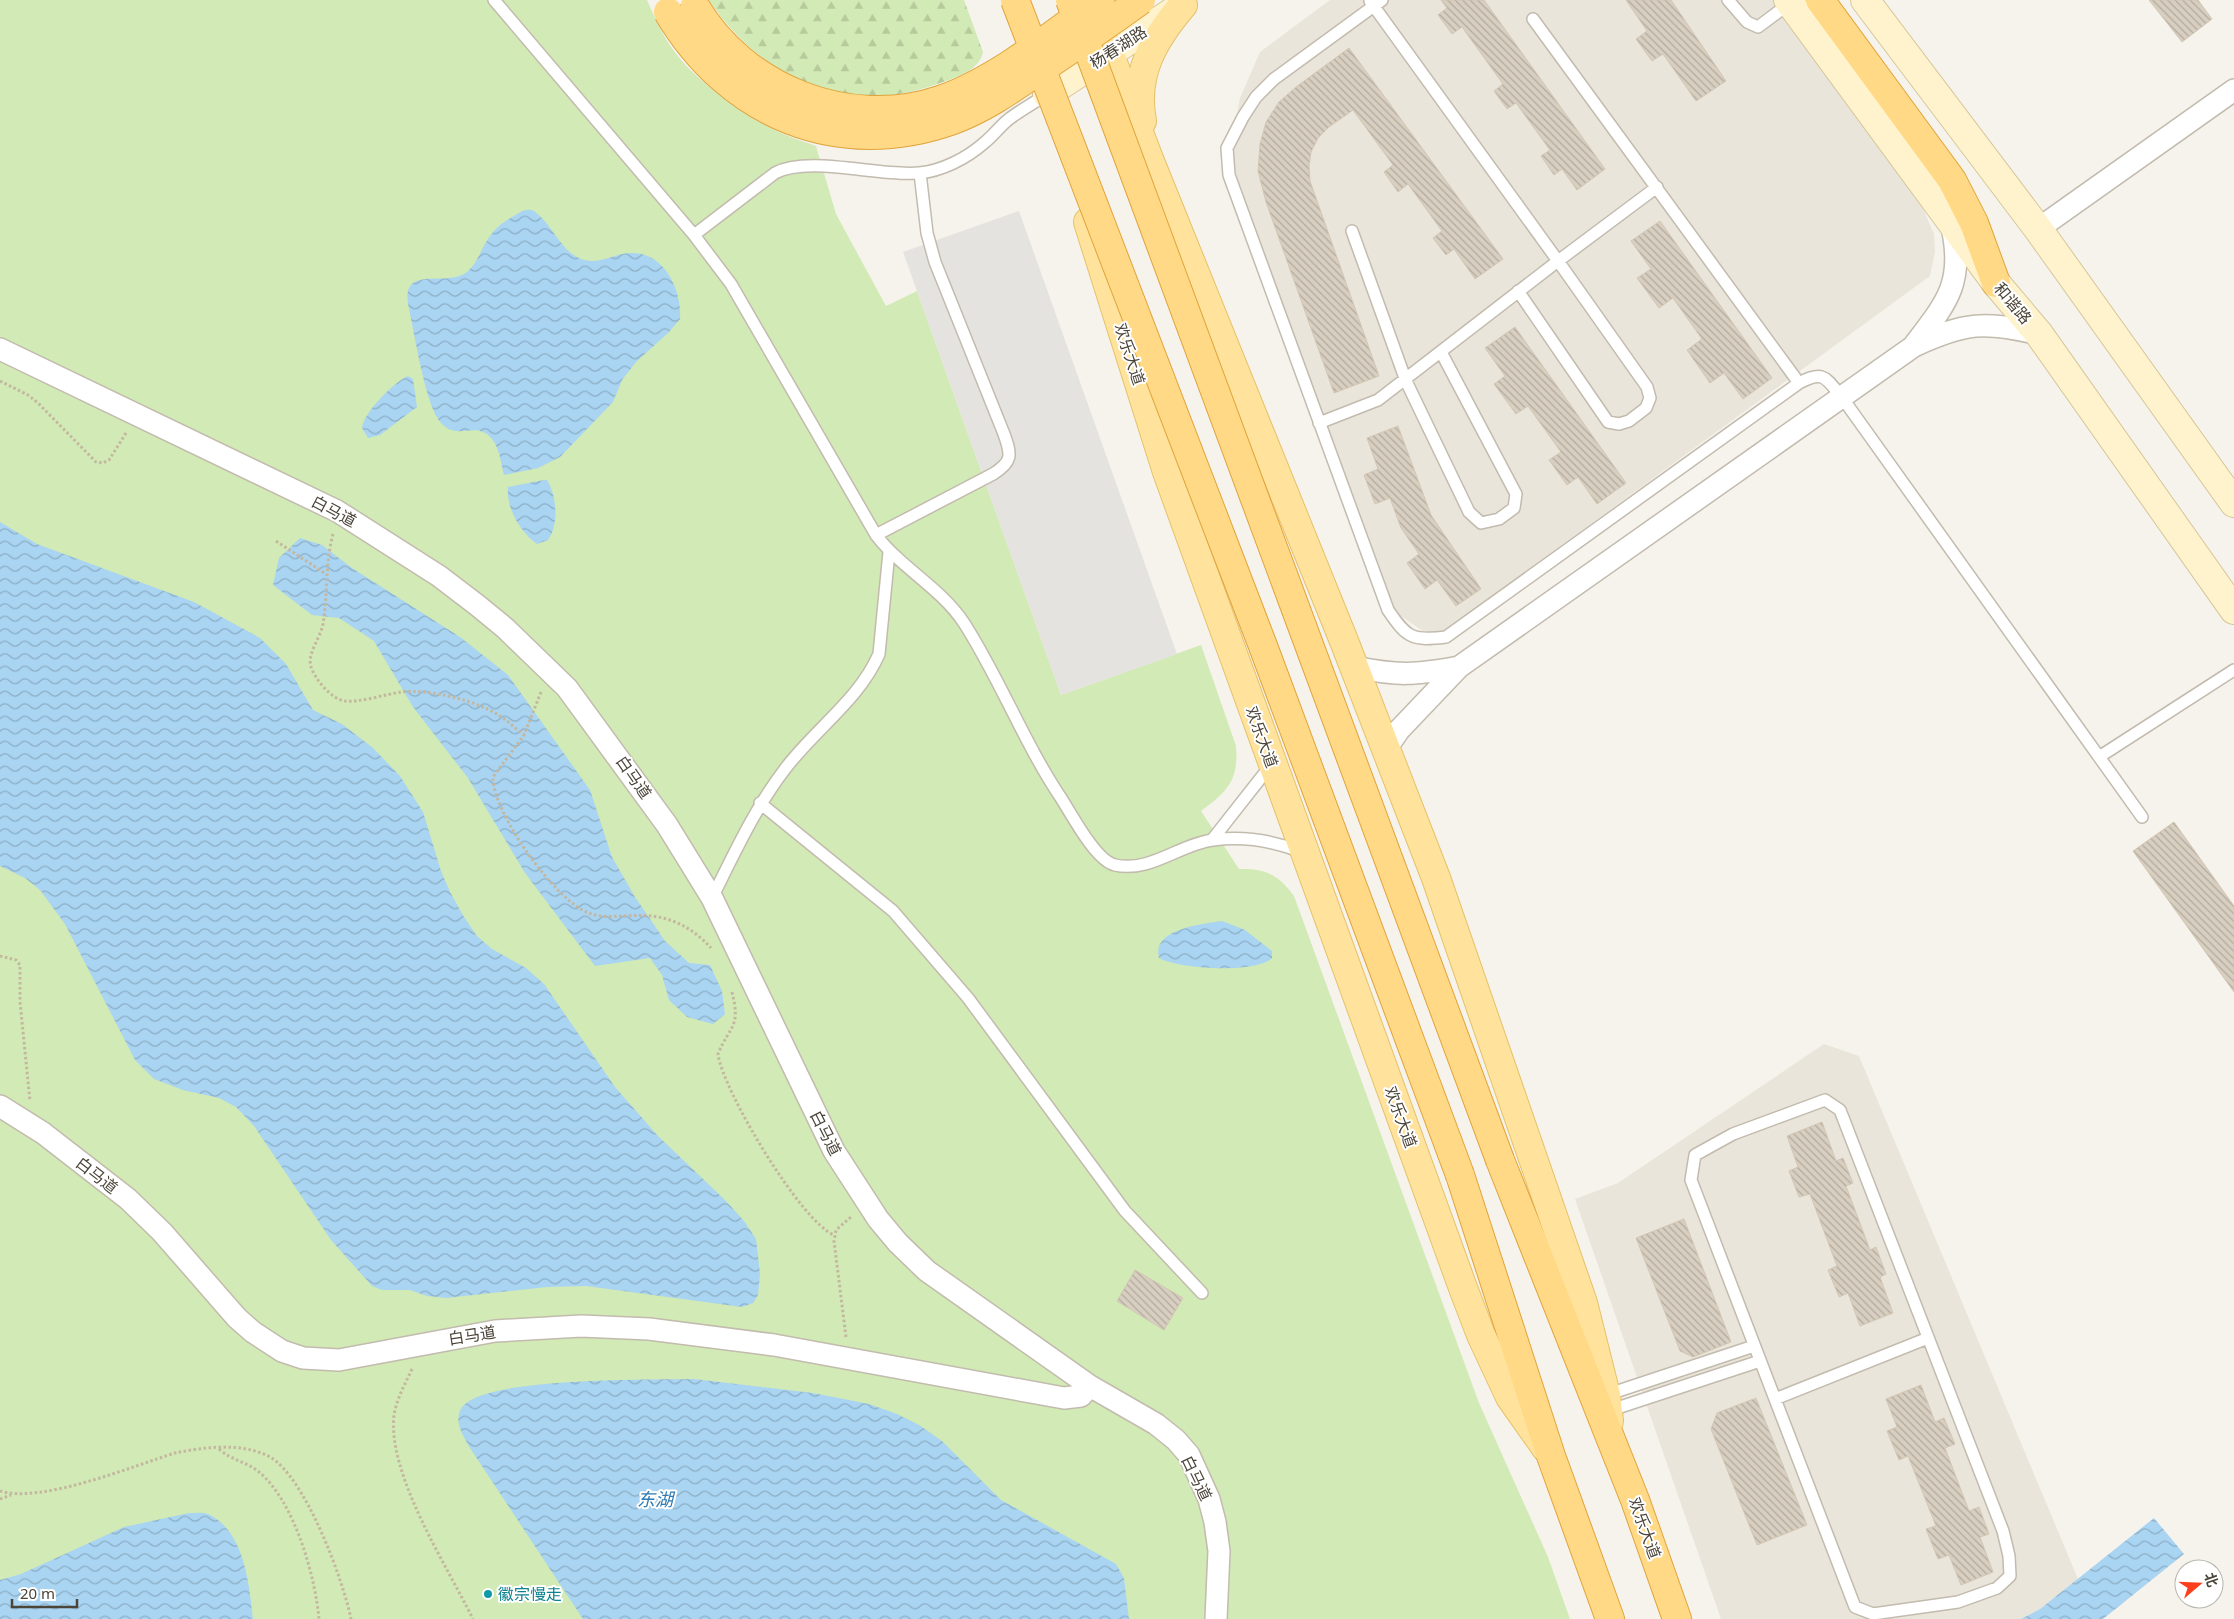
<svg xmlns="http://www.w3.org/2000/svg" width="2234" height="1619" viewBox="0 0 2234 1619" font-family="'Noto Sans','Noto Sans SC',sans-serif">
<defs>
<pattern id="forest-firs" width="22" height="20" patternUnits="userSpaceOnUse" patternTransform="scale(1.25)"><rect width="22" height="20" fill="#d2eab5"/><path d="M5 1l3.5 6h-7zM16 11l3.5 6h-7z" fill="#b6ca9c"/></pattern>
<pattern id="water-waves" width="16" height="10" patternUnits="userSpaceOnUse" patternTransform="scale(1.25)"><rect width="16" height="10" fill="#a9d4f2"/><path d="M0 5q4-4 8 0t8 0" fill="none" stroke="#8caec5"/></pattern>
<pattern id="building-back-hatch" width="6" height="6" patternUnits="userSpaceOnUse" patternTransform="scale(1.25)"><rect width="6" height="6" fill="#d8cfc1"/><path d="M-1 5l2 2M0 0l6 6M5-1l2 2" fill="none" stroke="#b1aa9e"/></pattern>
</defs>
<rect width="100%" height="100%" fill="#f6f3ec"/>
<!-- residential -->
<path fill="#eae5da" d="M1330 0H1775L1918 197 1934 234 1935 252 1930 276 1444 631H1423L1398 614 1375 569 1233 172V136L1240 98 1260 52Z
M1824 1044 1859 1056 2078 1579 2040 1609 2021 1619H1721L1575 1199 1618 1183Z"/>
<!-- forest -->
<path fill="url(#forest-firs)" d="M709 0H964L983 52C980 69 958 77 943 82 849 118 763 81 709 0Z"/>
<!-- park -->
<path fill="#d2eab5" d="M0 0H647C655 18 662 35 674 51 694 79 745 117 777 131 789 137 803 141 816 146L836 214 886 306 917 291 1061 695 1201 645 1236 746C1239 780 1227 792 1201 811L1239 869C1265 868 1279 875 1294 896L1479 1403 1548 1557 1570 1619H0Z"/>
<!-- parking -->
<path fill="#e5e3e0" d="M1019 211 1177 654 1061 695 903 252Z"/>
<!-- water -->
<path fill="url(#water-waves)" d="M532 210C551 221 559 249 579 258 598 267 613 253 631 253 665 252 682 291 680 319L669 332 636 362 622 380 613 402 560 457 538 468 504 475C501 464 500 449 492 439 475 418 456 445 438 419 424 398 414 331 408 304 402 263 448 289 468 271 478 262 481 249 488 239 495 228 503 222 514 216 520 212 525 209 532 210Z
M408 376 413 379 417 407 380 435 368 438 362 428C364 412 393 383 408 376Z
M544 480H547C557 496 559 525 548 540L537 544C520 532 506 508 508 487Z
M0 522 37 544 194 602 260 638 286 664 313 710 342 724 373 748 400 776 423 812 441 871 450 892 464 917 477 936 492 949 526 968 544 984 615 1087 658 1136 725 1200 744 1221 756 1239 760 1274 758 1295 753 1303 742 1307 586 1286 547 1287 446 1298 427 1296 410 1290H382L372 1286 331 1240 254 1126 236 1107 219 1098 183 1090 154 1079 135 1060 65 924 40 890 25 878 0 866Z
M300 538 322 545 352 568 460 637 508 675 590 790 612 857 635 897 665 941 689 963 710 965 722 991 725 1014 713 1024 687 1017 669 1000 662 975 650 958 595 966 525 873 468 778 413 707 374 641 339 618 312 615 273 585 279 558Z
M1222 921 1245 930 1272 951V958C1256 974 1178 969 1159 958 1151 929 1202 924 1222 921Z
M694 1379 813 1393 869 1404 897 1414 919 1425 942 1441 1001 1500 1116 1564 1124 1578 1129 1619H583L470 1448C463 1436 452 1419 463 1406 487 1377 652 1380 694 1379Z
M189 1513C195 1513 203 1512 208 1514 245 1531 249 1585 253 1619H0V1580L21 1574 124 1527Z
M2154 1518 2184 1554 2103 1619H2021L2040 1609Z"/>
<!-- building -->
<path fill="url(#building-back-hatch)" stroke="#d3c7b4" d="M1441 0H1484L1605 169 1577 190 1562 169 1554 175 1541 156 1550 150 1516 103 1507 109 1494 91 1503 84 1462 27 1452 34 1438 15 1447 8Z
M1626 0H1671L1726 81 1696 101 1663 54 1652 61 1636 39 1647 31Z
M2149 0H2198L2212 19 2182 42Z
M1349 48 1503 259 1475 279 1454 249 1446 255 1433 238 1442 231 1408 184 1398 192 1384 172 1393 165 1353 110 1329 127 1318 138 1311 152 1309 167 1310 181 1379 376 1334 393 1266 202 1258 171 1260 144 1266 122 1279 102 1296 87Z
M1660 221 1772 378 1743 399 1724 373 1710 383 1687 350 1702 339 1673 298 1659 308 1637 278 1651 269 1631 241Z
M1515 327 1626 483 1597 504 1578 477 1567 485 1549 460 1561 452 1528 406 1516 414 1494 384 1505 376 1485 348Z
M1398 426 1431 515 1481 589 1456 606 1437 580 1425 589 1407 563 1419 554 1401 528 1390 498 1375 504 1364 475 1378 469 1367 438Z
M2174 822 2234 906V992L2133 851Z
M1822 1122 1836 1161 1843 1158 1853 1183 1846 1186 1870 1250 1876 1247 1886 1274 1880 1277 1893 1313 1860 1326 1848 1293 1839 1297 1828 1270 1837 1266 1810 1194 1799 1197 1789 1171 1798 1167 1787 1136Z
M1684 1219 1731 1342 1693 1357 1680 1351 1636 1238Z
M1135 1270 1183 1298 1164 1330 1117 1301Z
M1921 1385 1935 1422 1944 1418 1955 1444 1945 1448 1969 1511 1979 1507 1989 1534 1980 1537 1993 1572 1961 1585 1949 1555 1938 1559 1926 1529 1936 1526 1908 1456 1899 1460 1887 1431 1897 1427 1886 1399Z
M1756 1398 1807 1525 1757 1545 1711 1429 1717 1413Z"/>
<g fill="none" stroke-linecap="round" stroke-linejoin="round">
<!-- service casing -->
<g stroke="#c2bbae" stroke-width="14">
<path id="service" d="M494 0 694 235 731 284 876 535C901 568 941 588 964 623 1000 679 1024 743 1061 798 1072 815 1096 861 1115 865 1150 873 1180 844 1213 840 1243 836 1274 841 1302 852
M1382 0 1274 79 1256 97 1243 117 1227 148 1229 175 1388 610C1407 638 1412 641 1446 637L1799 383C1823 370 1825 377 1841 396L2142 817
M1728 0 1747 22 1758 27 1790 3
M1370 1 1558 261 1657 187
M1533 19 1799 383
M1352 231 1406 381 1469 512 1481 523 1499 519 1514 508 1516 494 1441 352
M694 235 775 173C809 155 879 177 919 173 942 171 967 158 984 143 993 136 1000 126 1009 119 1021 110 1034 103 1047 94
M1319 423 1378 400 1558 261 1647 387 1650 398 1646 408 1629 421 1619 424 1608 422 1518 291
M876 535 993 474C1012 462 1012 456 1004 434L935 262 927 233 920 173
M2099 757 2234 670
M760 803 893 911 968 998 1125 1211 1202 1293
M1212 840 1271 765
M712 898C734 854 755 808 785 769 815 729 859 700 879 654L889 552
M1606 1395 1754 1346
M1775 1399 1855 1607 1873 1614 1958 1602 1997 1588 2010 1576 2009 1556 2003 1531 1840 1110 1825 1100 1733 1134 1695 1155 1691 1180 1775 1399 1928 1338
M1608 1411 1760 1361"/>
</g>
<!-- minor casing -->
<g stroke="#c2bbae" stroke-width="24">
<path id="minor" d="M2038 229 2234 90
M1915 344C1948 301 1964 282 1952 227
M0 349 337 511 439 576 477 605 505 628 567 688 667 825 712 898 834 1151 878 1219 898 1243 927 1271 1090 1386 1156 1424 1176 1440 1189 1455 1209 1499 1215 1522 1219 1551 1216 1619
M1354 667C1398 676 1416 675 1459 667
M1386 749 1399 730 1459 667 1914 346C1966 322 1984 321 2039 334
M0 1106 43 1133 128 1199 162 1232 237 1318 253 1332 282 1351 303 1358 339 1360 495 1331 581 1326 649 1329 774 1345 1064 1398 1081 1396 1090 1386"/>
</g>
<!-- secondary casing -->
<g stroke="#d6c79b" stroke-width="30">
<path id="secondary" d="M1788 0 1996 283 2039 334 2234 610
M1865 0 2038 229 2234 503
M1047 94 1180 7"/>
</g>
<!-- primary casing -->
<g stroke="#e6c16a" stroke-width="30">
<path id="primary" d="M1092 7 1149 159 1344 641 1436 878 1583 1303 1606 1395 1609 1421
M1142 121C1133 74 1154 39 1183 5
M1088 222 1167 472 1463 1288 1481 1335 1510 1397 1546 1448"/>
</g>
<!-- trunk casing -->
<g stroke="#e0a43c" stroke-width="30">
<path id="trunk" d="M1820 0 1952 180 1974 223 1996 283
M1500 1160 1635 1500 1677 1619
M1460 1175 1551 1456 1610 1619"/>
</g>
<!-- path -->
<path stroke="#c4b79f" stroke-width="3" stroke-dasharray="2.5 2.5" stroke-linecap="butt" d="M0 381 28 395 38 403 96 462 103 463 109 460 126 433
M333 534C325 564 328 594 323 624 320 639 307 653 311 667 315 679 332 700 345 701 358 703 387 694 401 692 430 689 475 700 500 716 508 721 516 729 524 735
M276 541 326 574
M541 692 524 735 493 777C492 812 556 902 589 913 600 918 615 916 627 916 662 913 687 922 711 948
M0 956 16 960 20 965V1002L30 1101
M732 992C741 1028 730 1025 718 1054 722 1089 801 1222 834 1235
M846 1337 834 1241 836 1230 851 1217
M412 1369C405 1384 397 1398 394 1415 387 1474 447 1566 473 1619
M219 1449C231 1460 247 1462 259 1472 294 1501 315 1575 319 1619
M0 1491C41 1504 133 1466 175 1453 205 1447 242 1442 270 1457 305 1477 343 1579 351 1619
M0 1499 11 1495"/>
<!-- service -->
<use href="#service" stroke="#fff" stroke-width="11"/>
<!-- minor -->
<use href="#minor" stroke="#fff" stroke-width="21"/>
<!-- secondary -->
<use href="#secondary" stroke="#fff3cd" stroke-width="28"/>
<!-- primary -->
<use href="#primary" stroke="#ffe39c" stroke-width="28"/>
<!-- trunk -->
<use href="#trunk" stroke="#ffd985" stroke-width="28"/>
<!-- trunk-bridge casing -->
<g stroke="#e0a43c" stroke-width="30" stroke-linecap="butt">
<path id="trunk-bridge" d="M1015 0 1263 646 1460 1175
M1070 0 1500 1160
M695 6C743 88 848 131 940 100 996 81 1053 34 1100 0
M668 12C729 115 838 161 953 120 983 109 1009 91 1035 73 1071 50 1106 25 1141 0"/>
</g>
<!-- trunk-bridge -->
<use href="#trunk-bridge" stroke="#ffd985" stroke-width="28"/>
</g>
<!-- markers -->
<circle fill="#0f9aa8" stroke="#fff" stroke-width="2" cx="488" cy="1594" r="5"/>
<g text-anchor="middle" stroke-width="4" stroke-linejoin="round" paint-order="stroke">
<!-- street labels -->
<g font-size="16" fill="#4b4439" stroke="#fff">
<text transform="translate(1118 47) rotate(-33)" y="6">杨春湖路</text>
<text transform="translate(2013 303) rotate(50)" y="6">和谐路</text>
<text transform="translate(1130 354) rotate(72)" y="6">欢乐大道</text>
<text transform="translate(334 511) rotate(28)" y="6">白马道</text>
<text transform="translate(1262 737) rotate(70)" y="6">欢乐大道</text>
<text transform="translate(634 777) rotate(55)" y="6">白马道</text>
<text transform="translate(1401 1117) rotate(70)" y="6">欢乐大道</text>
<text transform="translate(826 1133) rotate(63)" y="6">白马道</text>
<text transform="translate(97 1175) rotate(38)" y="6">白马道</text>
<text transform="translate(472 1335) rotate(-9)" y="6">白马道</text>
<text transform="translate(1197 1478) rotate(64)" y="6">白马道</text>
<text transform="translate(1645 1528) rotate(70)" y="6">欢乐大道</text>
</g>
<!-- culture labels -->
<g font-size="16" fill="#0d838f" stroke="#fff" text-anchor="start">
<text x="498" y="1600">徽宗慢走</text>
</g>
<!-- water labels -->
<g font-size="18" font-style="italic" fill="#2e7ab2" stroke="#fff">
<text x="655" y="1506">东湖</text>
</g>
</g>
<!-- north arrow -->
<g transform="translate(2199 1584) rotate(71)"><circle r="24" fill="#ffffff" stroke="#b7b4b0"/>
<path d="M0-4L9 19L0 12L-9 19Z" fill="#fc3f1d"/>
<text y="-8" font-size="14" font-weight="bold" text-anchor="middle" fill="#4b4439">北</text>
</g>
<!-- scale -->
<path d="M12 1599v8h65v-8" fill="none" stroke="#4b4439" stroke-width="2.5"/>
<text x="20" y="1599" font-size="15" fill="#4b4439" stroke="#ffffff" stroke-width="4" paint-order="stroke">20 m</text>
</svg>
